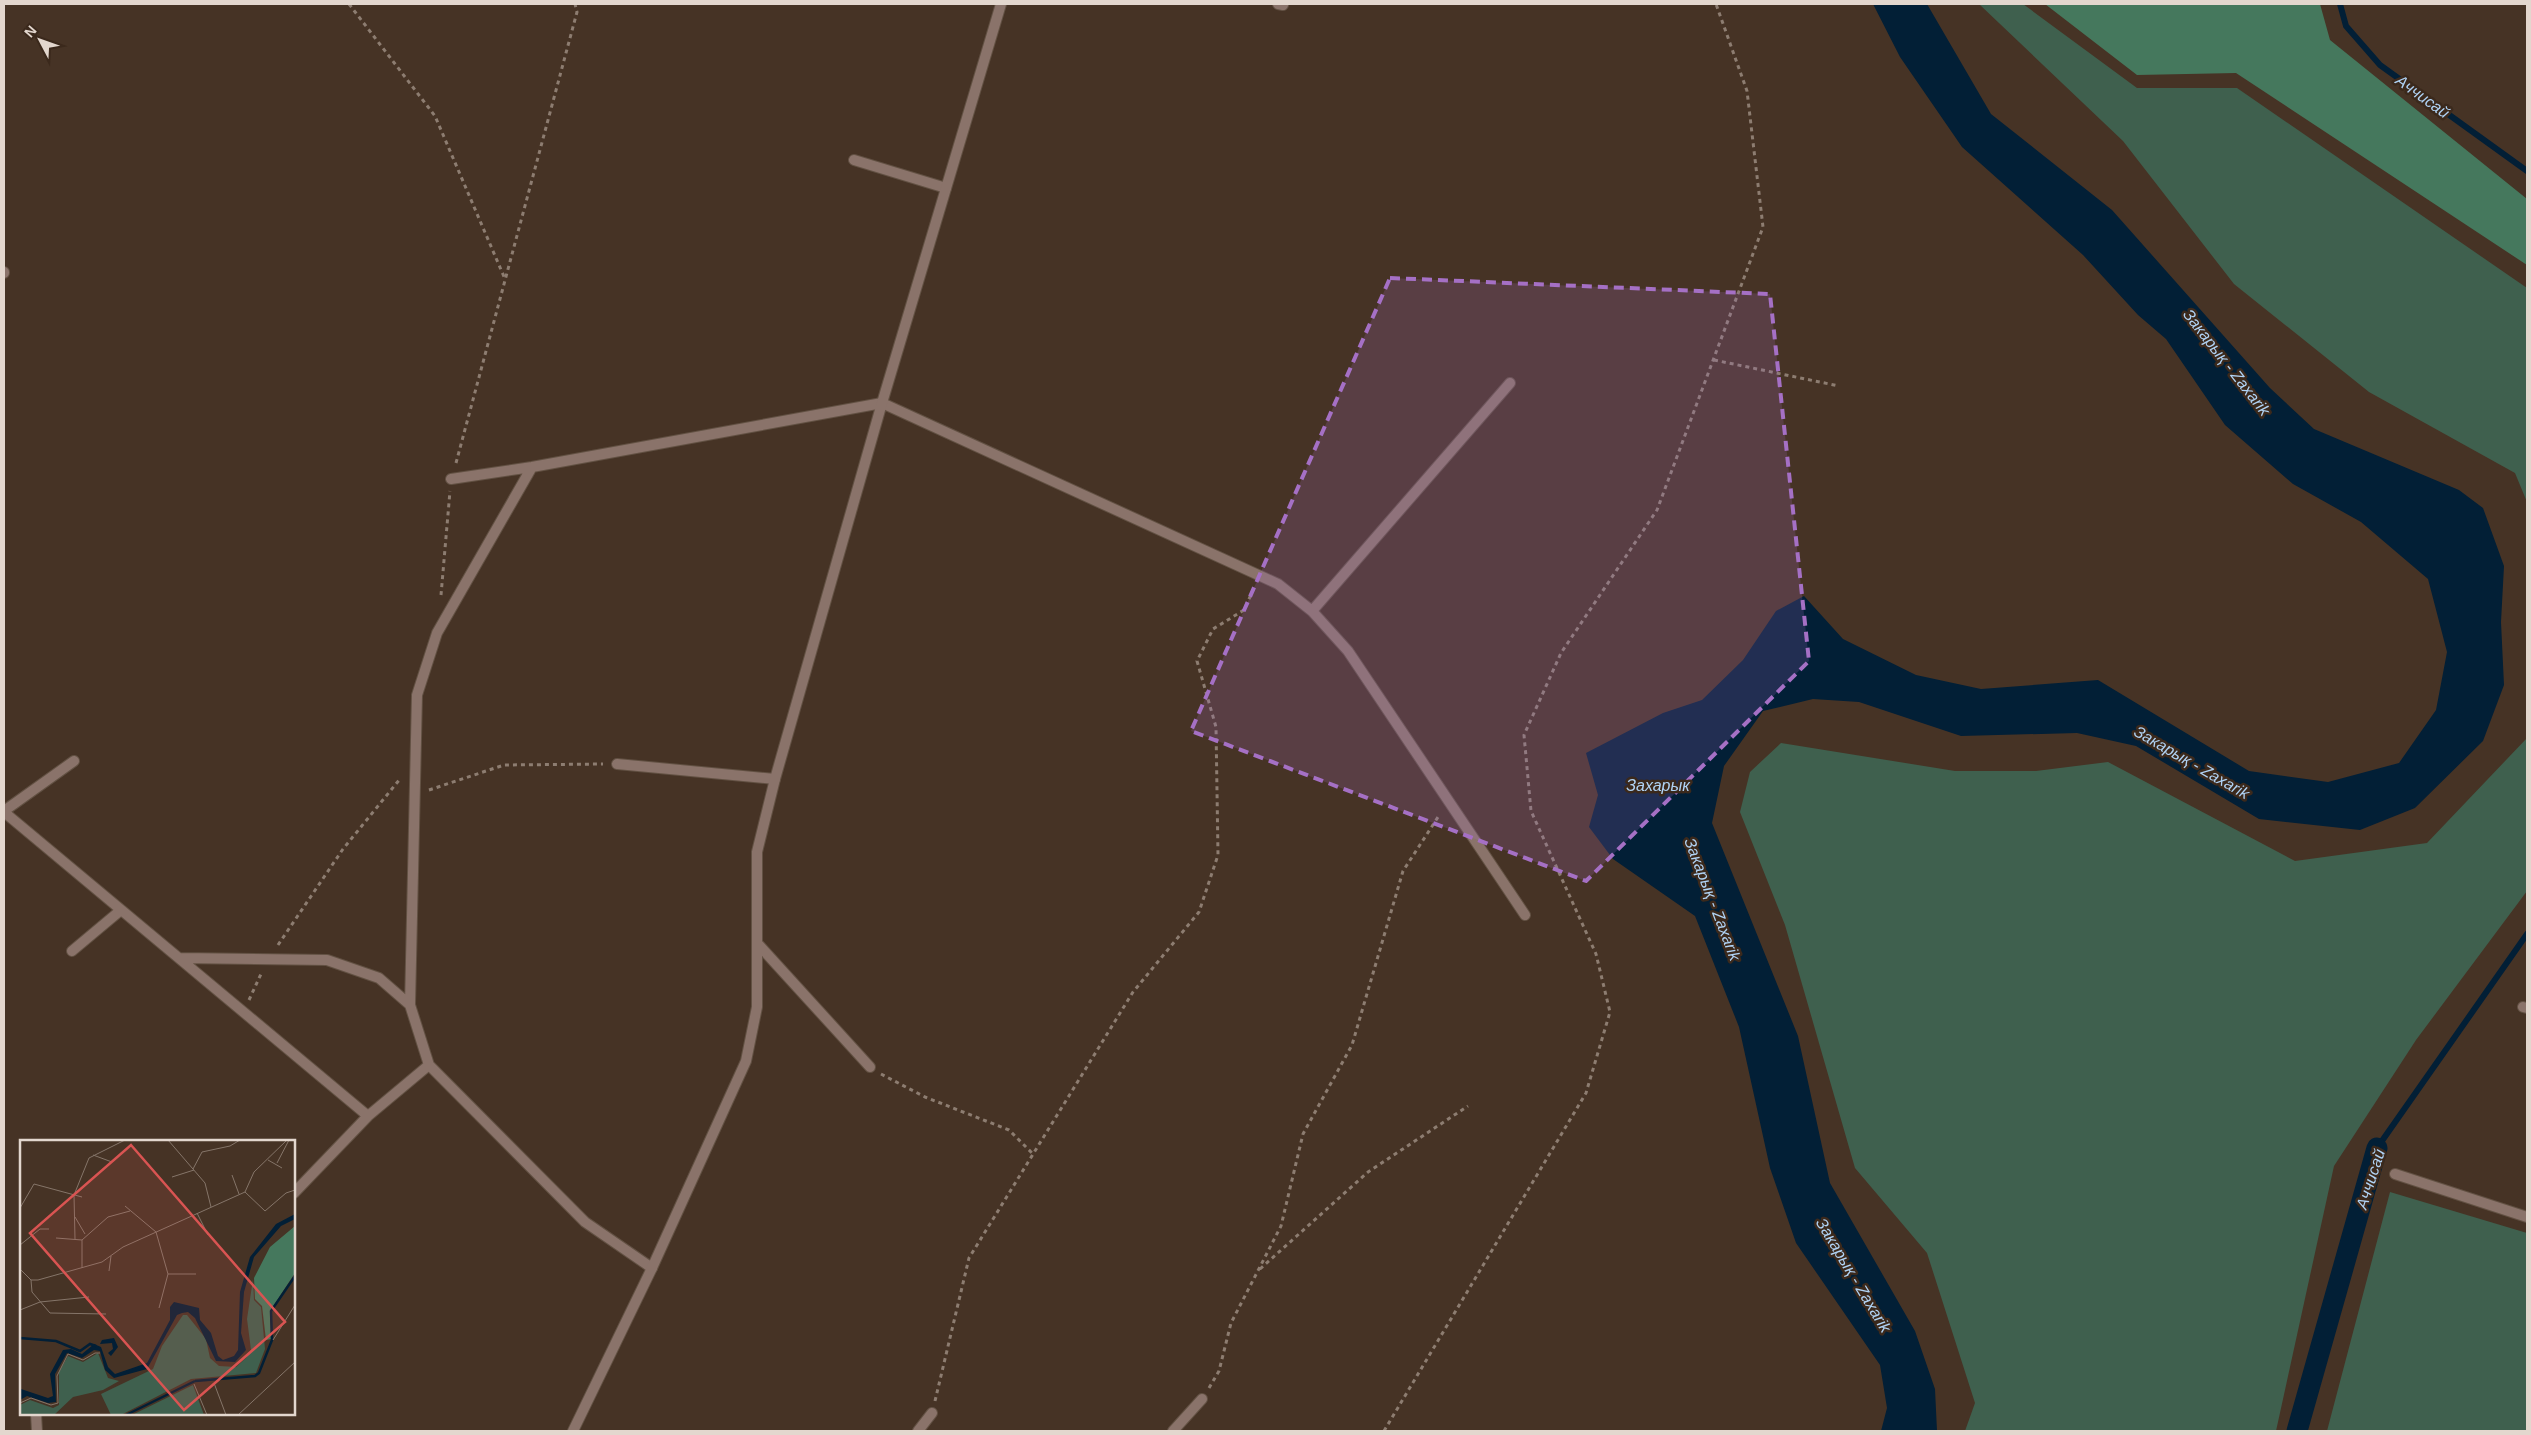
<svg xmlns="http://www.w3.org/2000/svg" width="2531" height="1435" viewBox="0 0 2531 1435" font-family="Arial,sans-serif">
<rect width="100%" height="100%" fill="#463325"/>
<!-- green -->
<path fill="#3f604e" d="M1979 4H2023L2137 88H2237L2527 288V502L2515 473 2369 392 2234 284 2123 141Z
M2527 738V891L2416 1040 2334 1166 2276 1431H1965L1975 1403 1927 1253 1855 1168 1785 925 1740 812 1750 772 1781 743 1955 771H2036L2108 762 2295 861 2427 843Z
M2390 1192 2527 1233V1431H2327Z"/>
<!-- forest -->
<path fill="#45785d" d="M2045 4H2320L2330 40 2527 199V265L2236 73 2137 75Z"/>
<!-- water -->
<path fill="#021f36" d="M1873 4H1927L1991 114 2112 210 2270 388 2314 429 2459 490 2483 508 2504 566 2501 622 2504 685 2483 741 2415 808 2360 830 2259 819 2136 746 2077 733 1961 736 1859 702 1813 699 1763 711 1724 766 1712 823 1798 1036 1830 1183 1915 1331 1935 1389 1937 1431H1881L1887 1408 1880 1365 1796 1243 1770 1168 1739 1027 1695 916 1613 859 1589 827 1598 795 1586 753 1663 713 1702 700 1743 660 1776 611 1804 596 1843 639 1916 675 1981 689 2098 680 2249 771 2328 782 2399 763 2436 710 2447 652 2428 579 2361 522 2293 484 2225 425 2166 339 2138 315 2083 255 1962 147 1900 57Z"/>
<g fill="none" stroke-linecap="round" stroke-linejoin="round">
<!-- stream -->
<path stroke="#021f36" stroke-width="6" d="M2340 4 2346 26 2380 65 2527 171
M2377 1148 2527 934"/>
<!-- canal -->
<path stroke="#021f36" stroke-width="21" d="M2297 1431 2377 1148"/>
<!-- service casing -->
<g stroke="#625143" stroke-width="12">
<path id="service" d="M1278 4 1283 5
M854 160 946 188
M4 272V273
M451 479 532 467 882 403 1278 584 1312 611 1348 651 1525 915
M1312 611 1510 383
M617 764 775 779
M4 811 74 761
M4 812 368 1116
M757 943 870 1067
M72 951 121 910
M179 958 327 960 379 978 410 1005
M429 1065 410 1005 417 695 437 633 532 467
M294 1193 368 1116 429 1065 585 1222 652 1268
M36 1414 37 1431
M918 1431 932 1413
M1173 1431 1202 1399"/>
</g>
<!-- minor casing -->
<g stroke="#625143" stroke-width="12">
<path id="minor" d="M2523 1007 2527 1008
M2395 1174 2527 1217
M573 1431 652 1268 746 1061 757 1007V852L775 779 882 403 1001 4"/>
</g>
<!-- path -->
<path stroke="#8d7d71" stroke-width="3" stroke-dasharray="4 4" stroke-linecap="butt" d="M349 4 435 116 505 279
M1714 360 1839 386
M456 463 577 12 575 4
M441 595 450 491
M429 790 504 765 603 764
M278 945 343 849 400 779
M249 1000 261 974
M881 1074 925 1097 1009 1130 1033 1154
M1260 1269 1368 1172 1468 1106
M1209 1388 1219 1371 1231 1323 1281 1226 1303 1134 1352 1045 1403 871 1440 814
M935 1401 969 1258 1133 992 1199 912 1218 855 1216 727 1197 661 1213 629 1244 610 1254 588
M1384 1431 1586 1093 1610 1012 1596 954 1531 811 1524 735 1561 653 1657 510 1763 227 1747 91 1716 4"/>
<!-- service -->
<use href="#service" stroke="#8a736a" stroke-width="10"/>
<!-- minor -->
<use href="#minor" stroke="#8a736a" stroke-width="10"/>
</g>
<!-- marked area -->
<path fill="#a570c5" fill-opacity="0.2" stroke="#a570c5" stroke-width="4" stroke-dasharray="10 6" stroke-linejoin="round" d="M1390 278 1770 294 1809 661 1586 881 1191 731Z"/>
<g text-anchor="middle" stroke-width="5" stroke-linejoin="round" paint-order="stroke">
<!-- water labels -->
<g font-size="16" font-style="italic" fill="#b0d3f5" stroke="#3b291c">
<text transform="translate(2423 96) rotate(36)" y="6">Аччисай</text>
<text transform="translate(2227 362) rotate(52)" y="6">Закарық - Zaxarik</text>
<text transform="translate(2192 762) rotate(30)" y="6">Закарық - Zaxarik</text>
<text x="1658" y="791">Захарык</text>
<text transform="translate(1713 899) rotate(69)" y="6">Закарық - Zaxarik</text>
<text transform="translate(2370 1179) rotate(-72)" y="6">Аччисай</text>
<text transform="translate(1854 1275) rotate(59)" y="6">Закарық - Zaxarik</text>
</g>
</g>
<!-- overview -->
<g transform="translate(20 1140)">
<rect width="275" height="275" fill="#463325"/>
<path d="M233 139 234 160 241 167 245 209 236 233 171 239 101 275H91L81 254 133 229 142 206 163 175H167L186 199 190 218 199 226 216 227 226 218 231 210 227 179ZM78 213 88 238 99 241 83 250 53 257 34 275 0 274V265L10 260 33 268 39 265V232L48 216 63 222ZM173 245 184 275H112Z" fill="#3f604e"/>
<path d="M275 86V133L250 171 251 199 246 200 242 166 235 159 234 138 250 107Z" fill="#45785d"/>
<path d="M275 74V79L261 86 234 117 224 152 221 193 226 210 215 222 196 221 175 178 168 172 162 173 157 175 127 229 94 238 85 230 80 211 74 210 62 218 47 213 35 234 36 262 28 263 7 256 0 260 1 249 28 258 33 256 30 234 43 210 51 209 62 214 74 204 81 207 88 227 95 234 127 223 150 180V167L154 162 179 168 180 180 191 193 198 216 203 220 214 216 218 210 220 152 230 117 256 84ZM94 198 98 207 91 216 88 213 93 209 92 203 80 204 82 200Z" fill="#021f36"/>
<path fill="none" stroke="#021f36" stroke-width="2.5" d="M0 198 36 201 60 211 70 204 76 206M175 241 235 236 239 233 252 200 251 171 275 136M106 275 175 241"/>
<path fill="none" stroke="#857569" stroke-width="1" d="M148 0 185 43 191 67M73 15 92 22 96 18M248 20 262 28M257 23 269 0M173 29 182 12 210 6 220 0M212 35 219 54M152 37 174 30M225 52 245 71 266 53 275 50M105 66 136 92 148 134 139 168M0 68 14 44 62 57M177 73 188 95M55 77 65 94M36 98 62 100V128M55 99 54 55 69 18 105 0M62 100 88 77 110 71M0 105 20 89H29M0 129 11 140H18L82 122 103 107 225 52 234 32 267 0M89 131 91 116M148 134H176M11 140 12 152 30 173 86 174M0 170 20 162 69 157M253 200 275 165M194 243 206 275M174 244 187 275M0 263 11 258 31 265 38 263 37 236 48 214 63 220 75 213H80M218 275 275 222"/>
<path fill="#d95452" fill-opacity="0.15" stroke="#d95452" stroke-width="2.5" d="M111 5 265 182 164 270 10 93Z"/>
<rect width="275" height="275" fill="none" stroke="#e3d7ce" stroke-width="2.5"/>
</g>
<!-- border -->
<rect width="2531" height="1435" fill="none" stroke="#e3d7ce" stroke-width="10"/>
<!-- north arrow -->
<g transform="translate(40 40) rotate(311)" stroke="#3b291c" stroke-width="4" paint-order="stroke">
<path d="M0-4L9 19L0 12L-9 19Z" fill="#e3d7ce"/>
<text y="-8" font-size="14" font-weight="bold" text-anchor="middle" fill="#e3d7ce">N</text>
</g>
</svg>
